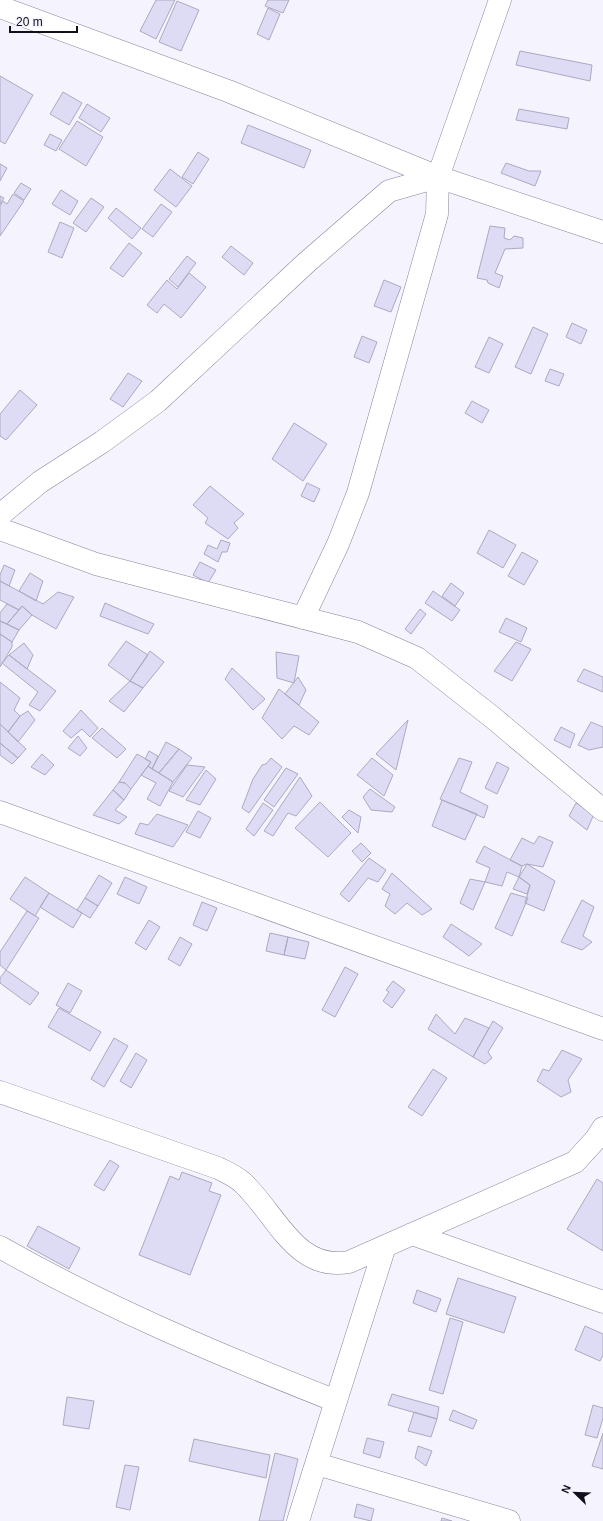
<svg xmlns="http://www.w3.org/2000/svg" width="603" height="1521" viewBox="0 0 603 1521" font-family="Helvetica,sans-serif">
<rect width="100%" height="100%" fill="#f5f3fe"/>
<!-- building -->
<path fill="#dedbf4" stroke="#aca9c1" d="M156 0H175L156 39 140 31Z
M268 0H289L283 13 265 6Z
M177 1 199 10 181 51 159 42Z
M268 8 280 14 269 40 257 34Z
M520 51 592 65 590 81 516 65Z
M0 76 33 95 5 144 0 141Z
M63 92 82 103 69 125 50 114Z
M87 104 110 118 101 132 79 118Z
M519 109 569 118 567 129 516 120Z
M77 121 103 137 86 166 59 149Z
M248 125 311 150 304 168 241 143Z
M50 134 62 140 56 151 44 145Z
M198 152 209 159 193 184 182 177Z
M506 163 529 171H541L535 186 501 173Z
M0 164 7 168 0 181Z
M170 169 192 186 176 207 154 190Z
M21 183 31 189 24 200 14 193Z
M61 190 78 201 70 215 52 204Z
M13 194 24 201 0 236V206L3 201 7 204Z
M0 196 4 198 0 204Z
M91 198 104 207 86 232 73 223Z
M161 204 172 212 153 237 142 229Z
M116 208 141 228 132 239 108 218Z
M60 222 74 228 62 258 48 252Z
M490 226 505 228 504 238 510 240 514 236 523 238V248L505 249 495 273 503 276 499 288 488 283 487 280 477 278Z
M129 243 142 253 123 277 110 268Z
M231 246 253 263 244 275 222 257Z
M187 256 196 263 178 287 169 279Z
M189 273 206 287 181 318 164 304 157 313 147 305 167 280 177 289Z
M384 280 401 287 391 312 374 306Z
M572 323 587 330 581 344 566 337Z
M533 327 548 334 531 374 515 367Z
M362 336 377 342 369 363 354 357Z
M489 337 503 344 489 373 475 367Z
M550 369 564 374 559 386 545 381Z
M128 373 142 381 123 407 110 399Z
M20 390 37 405 6 440 0 436V414Z
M472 401 489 410 482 423 465 413Z
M294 423 327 444 303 481 272 459Z
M307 483 320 489 314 502 301 496Z
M210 486 244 514 234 523 238 528 228 539 205 523 208 518 193 505Z
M489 530 516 545 503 568 477 553Z
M221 540 230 543 227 552H222L218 562 204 554 208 545 217 549Z
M522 552 538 561 524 585 508 576Z
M200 562 216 570 208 583 193 575Z
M4 565 15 570 9 586 0 581V575Z
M30 573 43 581 36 601 19 591Z
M0 581 43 604 58 592 74 597 56 629 32 615 22 606 19 610 0 600Z
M451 583 464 593 455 606 442 596Z
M433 591 460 610 452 621 425 603Z
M105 603 154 624 148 634 100 616Z
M7 604 19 610 7 624 0 621V613Z
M22 606 32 615 19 630 7 624Z
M420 609 426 614 411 634 405 629Z
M506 618 527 628 521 642 499 632Z
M0 621 19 630 12 642 0 634Z
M0 634 12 642V647L0 667Z
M126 641 148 655 130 681 108 665Z
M516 642 531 649 512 681 494 671Z
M24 643 33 655 27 669 9 655Z
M150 651 164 662 143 688 130 681Z
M276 652 299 656 294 683 277 678Z
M9 655 56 691 40 711 29 705 38 692 2 663Z
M232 668 265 699 253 710 225 679Z
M584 669 603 677V692L577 681Z
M298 677 306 690 299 705 285 694Z
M130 681 143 688 124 712 109 701Z
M0 682 20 698 14 710 20 716 8 732 0 724Z
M279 689 319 722 309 735 294 726 282 739 262 718Z
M81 710 98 728 90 737 82 729 71 738 63 731Z
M28 711 35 720 18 742 8 732 20 716Z
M408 720 396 770 376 754Z
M591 722 603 727V747L589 750 578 745Z
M0 724 26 749 18 758 0 743Z
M561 727 575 734 570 748 554 740Z
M102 728 126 749 117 758 92 738Z
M78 736 87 748 80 756 68 748Z
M166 742 179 749 159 773 152 769Z
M0 743 18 758 12 764 0 755Z
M179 749 192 758 173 782 159 773Z
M149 751 158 756 152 769 148 766 151 762 145 759Z
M42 754 54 765 45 775 31 767Z
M137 754 151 762 131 789 125 783 119 782Z
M271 758 282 767 249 813 242 808 253 779 262 765 266 764Z
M372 758 393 775 384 796 357 775Z
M459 758 472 762 460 792 488 806 484 818 440 799Z
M497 762 509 768 497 794 485 788Z
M187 765 205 767 183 797 169 791Z
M148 766 173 782 160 806 147 799 156 783 141 775Z
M286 768 298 774 274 807 264 800Z
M206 770 216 779 200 805 186 800Z
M300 777 312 796 296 816 288 813 273 836 264 831Z
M119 782 125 783 131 789 124 800 113 790Z
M370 789 395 807 392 812 371 810 363 797Z
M113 790 124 800 115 810 127 817 119 824 93 815Z
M442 800 477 814 465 840 432 826Z
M320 802 351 833 328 857 295 828Z
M263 803 273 810 254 836 246 829Z
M576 803 594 814 587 830 569 816Z
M349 810 361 817 358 833 342 817Z
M198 811 211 818 200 838 186 832Z
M157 814 188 825 173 847 135 834 140 823 148 825Z
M539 836 553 842 543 867 527 864 522 866 510 860 522 838 534 844Z
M361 843 371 853 362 862 352 851Z
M484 846 522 866 519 877 507 872 502 886 485 882 490 868 476 862Z
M369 858 386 870 378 882 368 878 349 902 340 894Z
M527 864 555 881 544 911 525 903 530 885 519 877Z
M392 873 432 909 422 915 407 903 395 914 385 906 390 894 382 889Z
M99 875 112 883 98 906 85 898Z
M25 877 49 893 35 916 10 899Z
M125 877 147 887 139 904 117 894Z
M519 877 530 885 527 894 513 889Z
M470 879 485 882 473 910 460 903Z
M49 893 82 913 73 928 40 907Z
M511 893 528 898 512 936 495 928Z
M85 898 98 906 90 918 77 910Z
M582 900 594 907 583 936 592 942 582 950 561 942Z
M202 902 217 908 207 931 193 925Z
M27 911 39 918 6 970 0 965V952Z
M149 920 160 927 146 950 135 943Z
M451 924 482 944 469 956 443 937Z
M270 933 288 937 284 955 266 951Z
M180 937 192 944 180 966 168 959Z
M288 937 309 942 305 959 284 955Z
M345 967 358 974 335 1017 322 1010Z
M6 970 39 993 30 1005 0 983V978Z
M393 981 405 990 392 1008 383 1001 389 992 386 990Z
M68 983 82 991 70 1013 56 1005Z
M59 1008 101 1032 90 1051 48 1027Z
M436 1014 455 1034 465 1018 489 1028 473 1057 428 1029Z
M493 1021 503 1028 488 1052 492 1058 485 1064 473 1057Z
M114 1038 128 1046 104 1087 91 1079Z
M562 1050 582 1059 568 1080 571 1092 561 1097 537 1081 543 1069 549 1071Z
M136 1053 147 1060 131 1088 120 1081Z
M433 1069 447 1078 422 1116 408 1107Z
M110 1160 119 1166 104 1191 94 1185Z
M182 1172 212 1183 209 1191 221 1195 190 1275 139 1255 170 1176 179 1180Z
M597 1179 603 1183V1251L567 1229Z
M38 1226 80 1248 69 1269 27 1246Z
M458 1278 516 1297 504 1333 446 1314Z
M417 1290 441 1299 436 1312 413 1303Z
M450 1318 463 1322 443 1394 429 1390Z
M585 1326 603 1334V1355L600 1361 575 1350Z
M392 1394 439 1407 437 1419 388 1405Z
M67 1397 94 1401 89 1429 63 1425Z
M593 1405 603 1408V1418L597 1438 585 1435Z
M453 1410 477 1420 473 1429 449 1420Z
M414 1412 437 1419 431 1437 408 1431Z
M603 1433V1469L592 1466Z
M367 1438 384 1442 380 1458 363 1453Z
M194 1439 270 1455 266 1478 189 1461Z
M418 1446 432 1451 426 1466 415 1458Z
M275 1453 298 1459 283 1521H259Z
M125 1465 139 1467 130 1510 116 1507Z
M357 1504 374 1509 371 1521 354 1517Z
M442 1518 452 1521H441Z"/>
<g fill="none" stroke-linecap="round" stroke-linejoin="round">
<!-- minor casing -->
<g stroke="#88859b" stroke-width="23">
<path id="minor" d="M0 7 228 91 438 177 603 232
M0 515 40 482 102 442 158 401 306 263 389 191 438 177
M0 529 96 564 358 632 417 658 492 717 603 810
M303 618 338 544 358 493 437 214 438 177 500 0
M0 812 603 1029
M0 1092 218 1168C226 1172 235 1176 242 1182 276 1213 295 1272 349 1262L575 1162 596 1139 603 1128
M412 1234 603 1302
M0 1247C107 1308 222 1356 336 1401
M317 1464 509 1521
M298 1521 385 1246"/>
</g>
<!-- minor -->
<use href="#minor" stroke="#fff" stroke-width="22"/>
</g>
<!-- north arrow -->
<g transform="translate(575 1493) rotate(293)" stroke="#f5f3fe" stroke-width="3" paint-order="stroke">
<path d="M0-3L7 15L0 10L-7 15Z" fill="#111018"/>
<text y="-6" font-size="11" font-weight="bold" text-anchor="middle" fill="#111018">N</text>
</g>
<!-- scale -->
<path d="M10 26v6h67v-6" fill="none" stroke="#111018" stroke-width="2"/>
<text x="16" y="26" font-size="12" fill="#111018" stroke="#f5f3fe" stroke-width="3" paint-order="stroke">20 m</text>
</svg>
